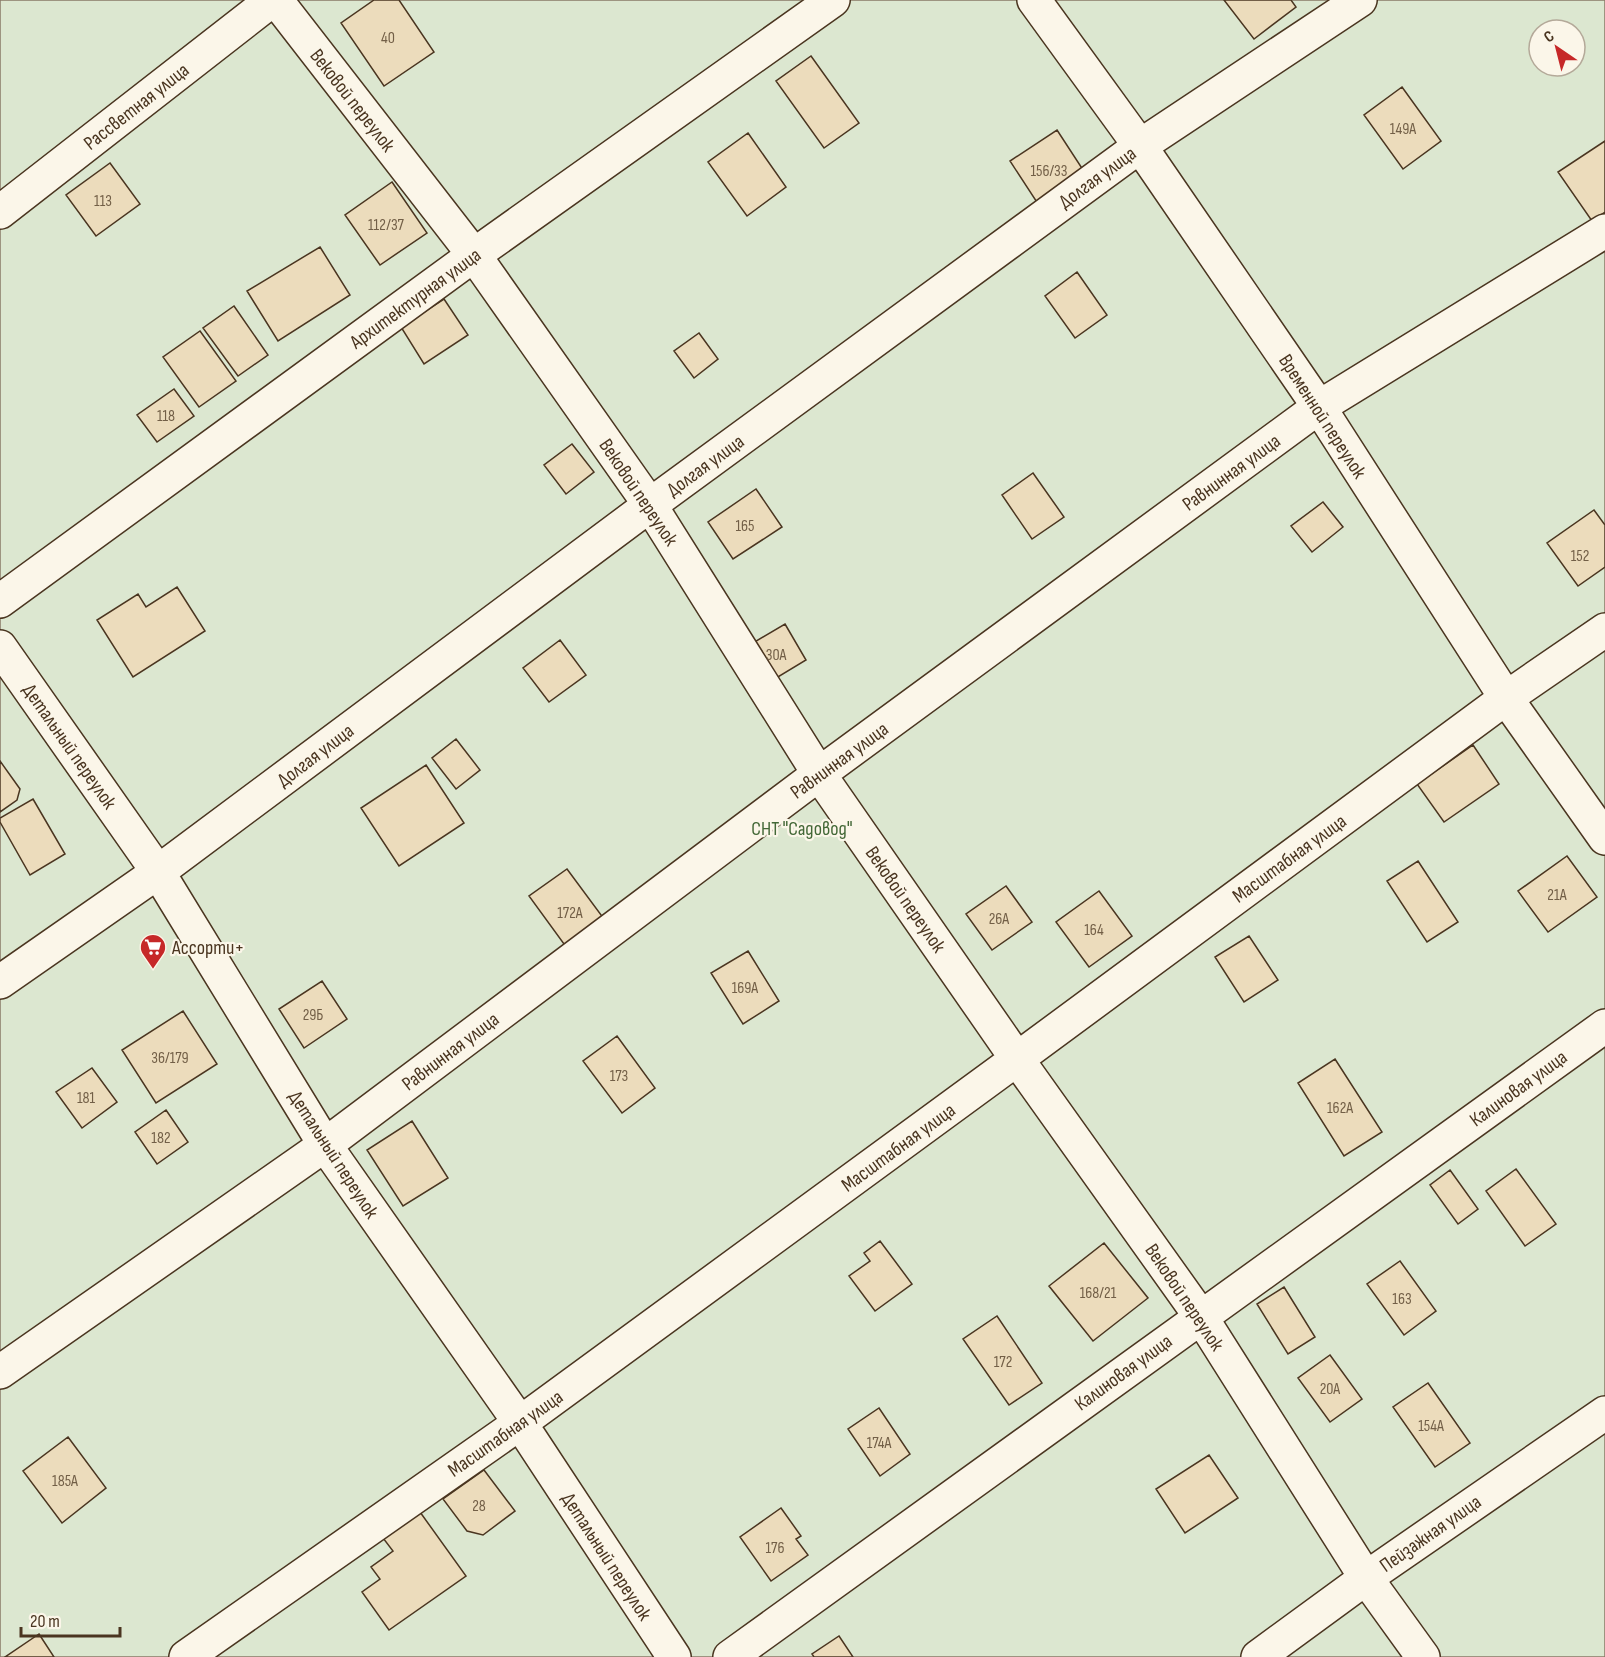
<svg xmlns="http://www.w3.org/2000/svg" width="1605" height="1657" viewBox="0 0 1605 1657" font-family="'Sofia Sans Condensed',sans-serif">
<rect width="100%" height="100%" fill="#fbf6e9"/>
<!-- green -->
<path fill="#dce7d0" stroke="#887966" stroke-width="1.5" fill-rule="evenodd" d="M0 0H1605V1657H0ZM1539 30H1575V66H1539Z"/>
<!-- building -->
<path fill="#ecdcbc" stroke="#4a3520" stroke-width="1.5" d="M374 0H399L434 52 384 86 341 23Z
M1224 0H1291L1296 7 1254 39Z
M811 56 859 123 824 148 776 81Z
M1402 87 1441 141 1403 169 1364 115Z
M1057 130 1089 179 1042 210 1010 161Z
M748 133 786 187 747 216 708 162Z
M1605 141V212L1592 221 1558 172Z
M110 163 140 204 96 236 66 195Z
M392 182 427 233 380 265 345 215Z
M320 247 350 295 278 341 247 291Z
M1077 272 1107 315 1075 338 1045 296Z
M444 299 468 335 424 364 401 327Z
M234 306 268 355 238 376 203 328Z
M200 331 236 381 199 407 163 357Z
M699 333 718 359 694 378 674 351Z
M174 389 194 416 157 442 137 415Z
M572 444 594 472 566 494 544 465Z
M1033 473 1064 517 1032 539 1002 495Z
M756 489 782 527 733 559 708 522Z
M1323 502 1343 527 1312 552 1291 526Z
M1594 510 1605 525V567L1578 586 1547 543Z
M177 587 205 631 133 677 97 620 138 594 146 607Z
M785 624 806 660 768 683 746 647Z
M560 640 586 675 549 702 523 668Z
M456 739 480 770 456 789 432 758Z
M1473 745 1499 784 1444 822 1417 784Z
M0 761 20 789 17 800 0 812Z
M426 765 464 823 399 866 361 808Z
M33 799 65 854 30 875 0 822V818Z
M1567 856 1597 897 1548 932 1518 891Z
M1418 861 1458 922 1427 942 1387 881Z
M567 869 610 927 572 955 529 896Z
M1006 886 1032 922 992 950 966 914Z
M1099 891 1132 936 1089 967 1056 922Z
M1249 936 1278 980 1244 1002 1215 957Z
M748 951 779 1001 743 1024 711 973Z
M322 981 347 1019 304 1048 279 1009Z
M183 1011 217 1064 156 1103 122 1050Z
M617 1036 655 1088 622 1113 583 1061Z
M1335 1059 1382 1132 1344 1156 1298 1083Z
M92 1068 117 1102 82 1128 56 1092Z
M166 1110 188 1142 157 1164 135 1132Z
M412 1121 448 1178 403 1206 367 1150Z
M1516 1169 1556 1224 1525 1246 1486 1191Z
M1450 1170 1478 1209 1458 1224 1430 1185Z
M880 1241 912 1284 875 1311 849 1276 870 1261 864 1253Z
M1104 1243 1148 1298 1093 1341 1049 1286Z
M1400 1261 1436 1311 1404 1335 1367 1284Z
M1284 1287 1315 1337 1288 1354 1257 1304Z
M997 1316 1042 1383 1009 1405 963 1339Z
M1330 1355 1362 1399 1330 1422 1298 1378Z
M1428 1383 1470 1443 1435 1467 1393 1407Z
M879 1408 910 1454 880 1476 848 1429Z
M68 1437 106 1488 62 1523 23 1471Z
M1209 1455 1238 1498 1185 1533 1156 1489Z
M484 1470 515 1511 483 1535 467 1531 443 1499Z
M781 1508 801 1536 796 1539 808 1555 771 1581 740 1537Z
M420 1512 466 1576 389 1630 362 1592 380 1579 371 1567 393 1551 383 1538Z
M39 1634 54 1657H5Z
M839 1636 853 1657H814L812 1654Z"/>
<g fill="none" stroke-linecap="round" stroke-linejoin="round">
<!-- minor casing -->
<g stroke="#4a3520" stroke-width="36">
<path id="minor" d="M276 0 474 255 650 505 819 774 1017 1059 1201 1317 1366 1578 1423 1657
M1034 0 1140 146 1319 407 1506 698 1605 838
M0 212 272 0
M0 601 474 255 833 0
M0 647 158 872 325 1145 520 1423 674 1657
M0 982 158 872 650 505 1140 146 1360 0
M0 1372 325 1145 819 774 1319 407 1605 231
M186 1657 520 1423 1017 1059 1506 698 1605 630
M730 1657 1605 1026
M1258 1657 1366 1578 1605 1413"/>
</g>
<!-- minor -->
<use href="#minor" stroke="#fbf6e9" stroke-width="33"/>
</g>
<!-- icons -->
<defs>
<g id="supermarket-pin" transform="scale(1.35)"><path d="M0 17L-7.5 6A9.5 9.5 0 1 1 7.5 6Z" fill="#c62828" stroke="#fbf6e9"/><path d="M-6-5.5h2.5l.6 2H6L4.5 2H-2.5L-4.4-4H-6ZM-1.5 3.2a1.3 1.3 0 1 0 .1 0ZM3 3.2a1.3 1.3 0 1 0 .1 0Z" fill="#fff"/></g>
</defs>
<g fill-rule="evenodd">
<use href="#supermarket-pin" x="153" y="947"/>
</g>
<g text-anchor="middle" stroke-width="4.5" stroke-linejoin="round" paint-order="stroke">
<!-- number labels -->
<g font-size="16" fill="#725f47">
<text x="388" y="43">40</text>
<text x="1403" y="134">149А</text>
<text x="1049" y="176">156/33</text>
<text x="103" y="206">113</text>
<text x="386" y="230">112/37</text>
<text x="166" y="421">118</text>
<text x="745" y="531">165</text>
<text x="1580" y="561">152</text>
<text x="776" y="660">30А</text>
<text x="1557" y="900">21А</text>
<text x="570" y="918">172А</text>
<text x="999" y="924">26А</text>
<text x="1094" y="935">164</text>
<text x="745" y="993">169А</text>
<text x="313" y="1020">29Б</text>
<text x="170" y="1063">36/179</text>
<text x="619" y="1081">173</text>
<text x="86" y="1103">181</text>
<text x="1340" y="1113">162А</text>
<text x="161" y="1143">182</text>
<text x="1098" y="1298">168/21</text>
<text x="1402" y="1304">163</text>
<text x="1003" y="1367">172</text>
<text x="1330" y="1394">20А</text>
<text x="1431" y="1431">154А</text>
<text x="879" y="1448">174А</text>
<text x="65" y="1486">185А</text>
<text x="479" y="1511">28</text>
<text x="775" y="1553">176</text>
</g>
<!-- street labels -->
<g font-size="20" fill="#4a3520" stroke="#fbf6e9">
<text transform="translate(353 100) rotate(52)" y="7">Вековой переулок</text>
<text transform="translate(136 106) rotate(-38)" y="7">Рассветная улица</text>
<text transform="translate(1097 177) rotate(-36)" y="7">Долгая улица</text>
<text transform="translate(415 298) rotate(-36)" y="7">Архитектурная улица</text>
<text transform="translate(1323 416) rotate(57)" y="7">Временной переулок</text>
<text transform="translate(705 465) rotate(-36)" y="7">Долгая улица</text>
<text transform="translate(1231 472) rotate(-36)" y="7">Равнинная улица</text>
<text transform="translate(639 492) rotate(56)" y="7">Вековой переулок</text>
<text transform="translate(70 746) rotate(55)" y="7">Детальный переулок</text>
<text transform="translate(315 755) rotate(-37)" y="7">Долгая улица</text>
<text transform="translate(839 760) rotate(-36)" y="7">Равнинная улица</text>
<text transform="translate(1289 858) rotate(-36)" y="7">Масштабная улица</text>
<text transform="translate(906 899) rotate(55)" y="7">Вековой переулок</text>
<text transform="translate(450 1051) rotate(-37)" y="7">Равнинная улица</text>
<text transform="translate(1518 1088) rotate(-36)" y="7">Калиновая улица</text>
<text transform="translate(898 1147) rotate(-36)" y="7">Масштабная улица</text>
<text transform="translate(334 1154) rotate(57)" y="7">Детальный переулок</text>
<text transform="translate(1185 1297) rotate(56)" y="7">Вековой переулок</text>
<text transform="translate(1123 1372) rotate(-36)" y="7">Калиновая улица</text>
<text transform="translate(505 1433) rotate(-35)" y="7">Масштабная улица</text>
<text transform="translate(1430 1533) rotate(-35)" y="7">Пейзажная улица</text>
<text transform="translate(607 1556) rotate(57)" y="7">Детальный переулок</text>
</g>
<!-- park labels -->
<g font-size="20" fill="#436837" stroke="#fbf6e9">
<text x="802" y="835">СНТ "Садовод"</text>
</g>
<!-- poi labels -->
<g font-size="20" fill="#4a3520" stroke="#fbf6e9" text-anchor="start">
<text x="172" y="954">Ассорти+</text>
</g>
</g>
<!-- north arrow -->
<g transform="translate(1557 48) rotate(325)"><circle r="28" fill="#fbf6e9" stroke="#b4a999" stroke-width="1.5"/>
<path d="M0-4.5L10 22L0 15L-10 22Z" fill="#c62828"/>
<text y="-9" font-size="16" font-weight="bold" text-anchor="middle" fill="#4a3520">С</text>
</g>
<!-- scale -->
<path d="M21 1627v9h99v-9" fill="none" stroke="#4a3520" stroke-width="3"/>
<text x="30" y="1627" font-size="18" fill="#4a3520" stroke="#fbf6e9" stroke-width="4.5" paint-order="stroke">20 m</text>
</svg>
